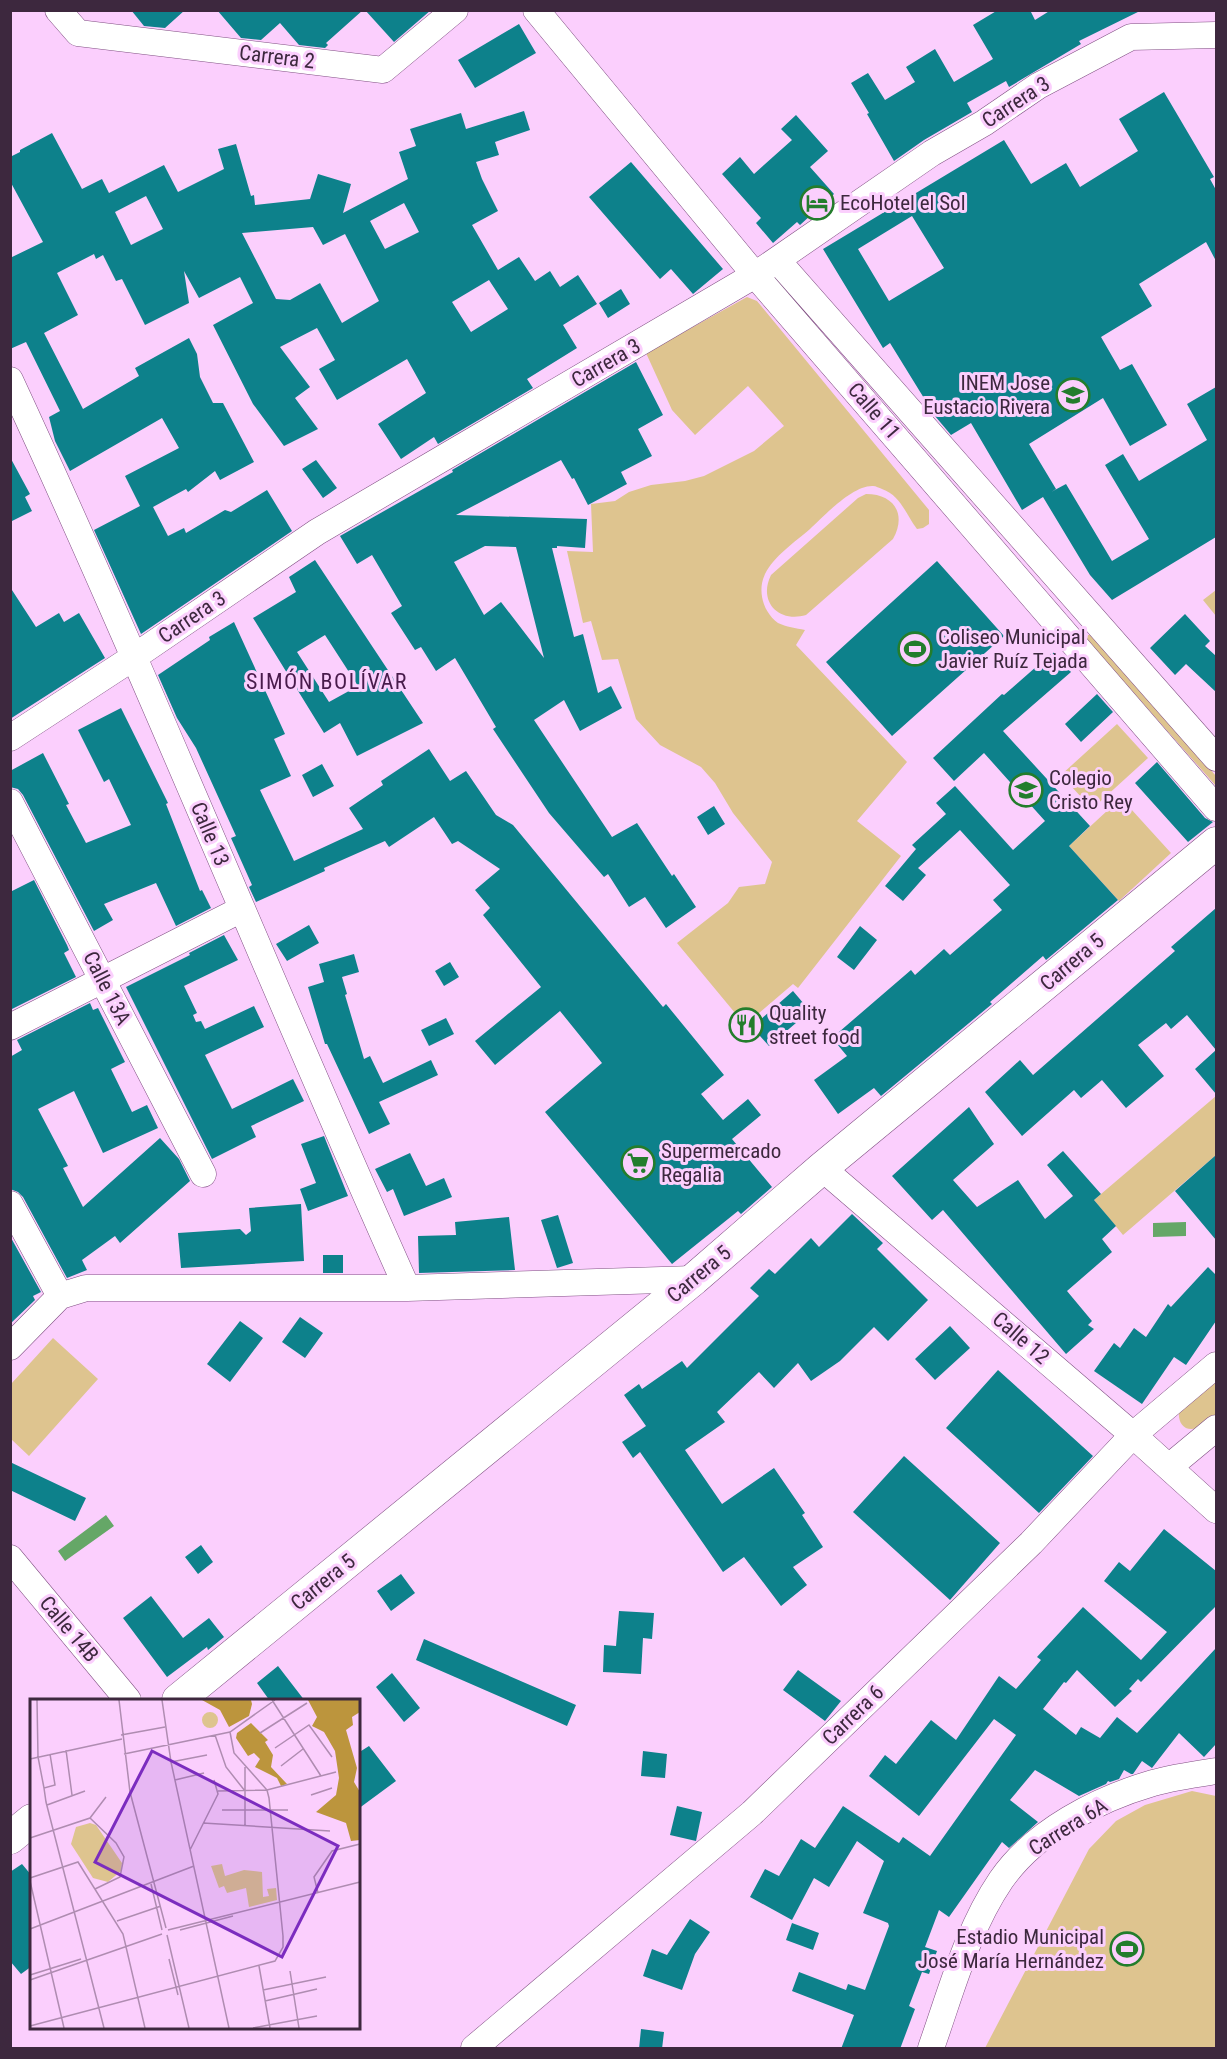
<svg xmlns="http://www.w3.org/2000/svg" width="1227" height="2059" viewBox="0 0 1227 2059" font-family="'Roboto Condensed',sans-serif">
<rect width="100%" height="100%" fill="#fbcffd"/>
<!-- green -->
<path fill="#dec48f" d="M747 297 757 301 929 510V524L923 528 917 529C905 513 901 496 882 489 879 488 876 486 873 486 853 485 825 515 810 529 795 542 774 556 765 574 757 591 763 612 778 623 786 627 796 628 805 630L796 645 907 762 857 821 901 856 798 988 793 984 745 1025 677 943 728 903 739 887 765 884 772 862 733 813 715 783 701 767 660 745 636 719 618 659 602 660 591 621 583 623 567 551 593 552 591 504 615 501 629 492 651 485 685 481 704 476 754 451 784 426 748 386 695 435 672 410 646 353Z
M866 494C894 494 907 514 893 539L806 615C778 623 758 601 771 575L858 498Z
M1216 590V589V616L1203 600Z
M1088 635H1092L1216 776V786L1087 640Z
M1117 724 1148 758 1092 809 1061 775Z
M1121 798 1171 853 1119 901 1069 846Z
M1216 1096V1155L1123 1235 1094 1200Z
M53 1338 98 1379 29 1456 11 1439V1384Z
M1216 1377V1414C1211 1418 1204 1426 1197 1428 1183 1433 1176 1420 1180 1408Z
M1192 1791 1216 1796V2048H985L1089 1849 1116 1821 1145 1805Z"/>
<!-- water -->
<path fill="#65a767" d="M1186 1222V1236L1153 1237V1223Z
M106 1515 114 1526 65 1561 58 1551Z"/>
<!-- building -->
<path fill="#0d818b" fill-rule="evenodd" d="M131 10H185L165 28 144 26Z
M217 10H363L326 43 328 45 325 48 299 45 280 23 261 40 241 38Z
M365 10H431L394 42Z
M998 10H1030L1035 20 1051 10H1142L1079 41 1081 44 1009 87 1006 81 967 103 972 112 924 140 894 161 867 114 869 113 851 83 868 73 885 100 915 82 906 67 935 49 954 82 993 59 973 25Z
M519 24 536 53 475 88 458 60Z
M1164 92 1214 177 1210 179 1216 190V261L1206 242 1139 284 1152 306 1101 337 1120 370 1132 364 1167 425 1130 446 1103 398 1029 444 1056 489 1051 492 1066 484 1112 561 1149 539 1105 465 1123 454 1139 481 1207 440 1187 404 1216 387V537L1112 600 1090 575 1043 497 1022 510 971 423 951 435 935 416 890 343 883 348 823 249 1004 140 1031 184 1066 163 1080 187 1138 151 1119 119ZM912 216 944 268 889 301 858 249Z
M524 111 530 130 495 142 499 155 476 162 482 179 498 211 472 225 498 270 519 257 535 281 550 271 560 287 578 275 597 304 563 325 577 348 527 379 533 388 438 444 434 437 401 459 378 424 426 393 407 359 337 400 319 369 335 360 317 328 280 347 310 387 295 398 318 429 284 446 253 404 213 325 253 303 240 277 199 298 184 271 189 303 145 325 122 279 116 281 103 255 96 259 94 254 57 273 78 315 44 333 83 409 139 376 135 368 189 338 197 354 200 377 213 403H223L254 462 220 480 215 471 188 492 186 489 153 507 168 536 184 528 186 533 225 510 231 512 267 490 292 531 141 634 94 530 140 506 125 476 179 448 162 418 70 471 55 441 49 417 60 411 26 342 10 349V258L43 242 10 181V157L20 152V150L52 133 82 189 102 179 109 193 164 165 178 192 224 169 218 149 236 144 251 196 254 195 255 205 310 199 318 174 351 184 343 213 408 179 399 152 416 146 410 129 461 113 466 129ZM146 196 163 229 131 245 115 212ZM404 203 419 232 385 249 370 221ZM313 227 323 245 345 234 379 301 342 323 320 283 290 300 276 299 242 233ZM489 280 508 309 471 332 452 302Z
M796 115 828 151 810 167 834 194 800 225 797 222 773 243 756 223 761 218 722 174 740 157 754 174 792 140 781 129Z
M631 162 723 269 693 294 671 269 660 279 589 197Z
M621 289 630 304 608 318 599 303Z
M636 362 663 415 638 429 652 456 621 472 627 484 588 505 574 478 572 479 561 460 456 515 587 519 585 548 557 546V548H552L574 637 583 634 598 693 611 686 622 708 580 731 564 700 534 720 612 837 637 823 672 876 674 874 696 907 666 928 645 897 629 907 608 874 604 877 549 813 493 729 496 727 455 658 436 671 421 647 415 650 391 613 402 606 372 555 357 564 340 536 453 472 452 470ZM485 546 516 547 544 658 501 602 484 615 454 562Z
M10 457 30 494 25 497 32 511 10 522Z
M316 460 337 488 323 498 302 469Z
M315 560 423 723 357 756 340 723 324 733 253 618 296 592 289 577ZM325 635 358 686 329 702 297 652Z
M937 561 1004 636 892 736 826 662Z
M10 587 36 627 59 613 64 622 79 613 105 658 10 719Z
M1185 614 1210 641 1205 646 1216 656V692L1186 664 1175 675 1150 648Z
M234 622 285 734 274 739 291 776 260 790 294 861 363 829 349 808 383 785 381 781 429 749 450 781 466 771 496 815 513 825 663 1007 666 1004 724 1075 701 1094 723 1120 748 1099 761 1115 732 1139 772 1187 741 1214 738 1211 672 1264 545 1112 602 1063 560 1011 495 1065 475 1041 541 987 483 915 490 908 475 890 500 869 458 841 452 844 434 817 389 847 385 841 324 868 325 871 256 902 249 887 252 885 231 838 236 836 196 748 177 718 158 675 210 640 209 637Z
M1053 652 1071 672 1003 731 1090 826 1069 846 1118 900 1046 960 1043 956 990 1002 992 1004 881 1096 874 1088 838 1114 814 1080 847 1056 832 1038 911 970 915 975 944 949 950 955 1002 910 993 900 1010 885 960 830 918 868 926 875 903 901 885 886 916 849 912 845 946 814 936 803 955 786 1013 850 1045 821 984 753 954 781 933 758 1002 694 1004 695Z
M1097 694 1113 712 1081 742 1065 724Z
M121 708 168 803 166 804 200 891 202 890 211 908 176 926 156 883 104 904 113 920 94 931 23 795 18 789 10 787V771L43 753 69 804 66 805 86 843 131 825 109 779 104 782 78 730Z
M1157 762 1205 818 1213 822 1188 842 1135 783Z
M322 764 334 786 313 797 302 775Z
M714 806 725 824 708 835 697 817Z
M34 880 67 945 69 950 64 953 76 977 10 1010V892Z
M1216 908V1050L1187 1015 1171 1029 1166 1023 1138 1045 1164 1076 1126 1108 1102 1080 1081 1098 1074 1090 1022 1136 985 1092 1020 1060 1033 1075 1175 951 1171 947Z
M309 925 319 943 287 961 276 944Z
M860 926 877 940 854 970 837 957Z
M224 935 238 960 184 986 197 1013 193 1015 196 1022 201 1021 205 1029 254 1006 264 1027 205 1055 232 1109 293 1079 304 1101 251 1126 256 1137 212 1159 126 987 190 955 189 953Z
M354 954 359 972 342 977 347 994 345 995 364 1059 370 1056 383 1083 431 1060 438 1075 379 1102 390 1124 369 1134 327 1044H325L308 987 324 982 319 964Z
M450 962 459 977 444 986 435 971Z
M793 991 810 1011 769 1046 752 1027Z
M90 1003 93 1010 98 1008 125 1062 111 1069 132 1112 147 1105 158 1128 103 1153 74 1091 38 1109 68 1166 63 1168 83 1207 160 1138 179 1159 190 1181 120 1243 115 1236 82 1260 87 1270 67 1278 23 1197 18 1192 10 1189V1057L22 1050 17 1040Z
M446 1018 454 1034 429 1046 421 1030Z
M1216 1050V1094L1195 1069Z
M969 1107 994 1144 953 1180 977 1207 1018 1180 1045 1219 1073 1196 1047 1165 1063 1151 1101 1194 1094 1200 1116 1226 1102 1239 1112 1252 1067 1291 1092 1321 1088 1325 1094 1329 1066 1354 943 1210 932 1220 892 1176Z
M324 1136 348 1196 308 1211 300 1189 316 1183 301 1144Z
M410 1153 426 1186 444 1178 452 1197 404 1216 393 1189 387 1192 375 1169Z
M1216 1155V1240L1175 1191Z
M301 1204 304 1261 181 1268 178 1233 240 1229 246 1235 251 1231 249 1208Z
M852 1214 883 1243 877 1249 928 1300 888 1341 874 1327 840 1361 811 1381 798 1363 774 1388 759 1372 717 1412 725 1422 685 1450 722 1504 774 1468 805 1513 802 1515 823 1547 793 1567 807 1585 781 1606 744 1557 723 1572 640 1452 633 1458 622 1442 646 1426 624 1395 639 1384 642 1389 682 1361 687 1368 759 1296 750 1288 769 1269 775 1274 811 1238 819 1247Z
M558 1215 573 1263 557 1268 541 1220Z
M509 1217 515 1270 419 1273 418 1236 456 1235 455 1222Z
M10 1236 41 1292 33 1296 35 1300 10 1324Z
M323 1255H343V1273H323Z
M1208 1267 1216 1275V1321L1186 1365 1174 1357 1142 1404 1094 1371 1114 1343 1120 1348 1134 1328 1146 1337 1168 1304 1171 1307Z
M300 1317 323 1333 305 1358 282 1342Z
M240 1321 263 1338 230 1382 207 1364Z
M950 1326 970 1348 935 1380 915 1359Z
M998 1370 1093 1456 1039 1513 946 1428Z
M904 1456 1000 1543 950 1600 853 1512Z
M10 1462 86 1498 75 1521 10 1490Z
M1164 1529 1216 1571V1606L1141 1682 1138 1679 1129 1689 1132 1691 1115 1707 1077 1670 1066 1683 1064 1682 1043 1709 1076 1735 1081 1727 1100 1738 1117 1717 1137 1733 1216 1648V1744L1204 1757 1179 1733 1152 1768 1142 1761 1133 1774H1131L1124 1770 1119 1779 1110 1782 1108 1781 1106 1784 1079 1796 1035 1770 1010 1800 1038 1822 1009 1848 1002 1842 949 1917 939 1910 925 1947 937 1951 929 1974 922 1972 909 2006 915 2009 900 2049H841L854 2015 792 1991 799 1972 846 1990 848 1984 865 1990 889 1926 888 1923 863 1913 884 1861 857 1841 829 1887 814 1878 792 1920 750 1897 765 1869 779 1876 801 1839 815 1848 843 1806 899 1843 903 1837 930 1856 1016 1735 994 1719 919 1816 869 1776 885 1755 896 1764 931 1720 956 1740 999 1676 1016 1689 1041 1660 1037 1657 1083 1607 1141 1660 1167 1632 1104 1581 1119 1562 1130 1571Z
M201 1545 213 1562 198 1574 185 1557Z
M401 1574 415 1593 391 1611 377 1591Z
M151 1596 183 1638 209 1618 224 1637 208 1650 207 1647 167 1677 123 1618Z
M619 1611 654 1613 652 1639 643 1638 641 1674 603 1672 604 1645 616 1646Z
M424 1639 576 1705 567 1726 416 1660Z
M278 1666 305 1701H270L257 1683Z
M798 1670 841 1701 825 1721 783 1690Z
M392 1673 420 1708 404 1722 376 1687Z
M369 1746 396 1781 358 1809V1753Z
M643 1751 667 1754 665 1778 641 1776Z
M677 1806 702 1812 696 1841 670 1835Z
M22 1864 32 1876V1966L21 1974 10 1961V1872Z
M690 1919 710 1932 695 1954 682 1990 643 1976 652 1949 667 1955Z
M792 1923 819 1933 813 1950 786 1940Z
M641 2029 664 2032 662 2049H639Z"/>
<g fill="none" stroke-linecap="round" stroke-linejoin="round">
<!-- minor casing -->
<g stroke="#805083" stroke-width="27">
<path id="minor" d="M58 10 78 33 383 70 455 10
M536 10 755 275 1216 808
M777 260 1216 758
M10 380C149 680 272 987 407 1288
M10 738 134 657 317 532 755 275 932 153 984 123 1038 86 1131 37 1216 35
M10 802 203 1174
M10 1027 242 909
M822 1168 1133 1435 1216 1510
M10 1204 60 1296
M10 1347 60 1296 86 1288H407L694 1279
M1169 1467 1216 1428
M10 1558 128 1700
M474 2048 752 1813 1031 1543 1133 1435 1216 1365
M931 2048C951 1992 967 1930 1001 1880 1035 1831 1098 1799 1153 1783 1174 1777 1196 1774 1216 1771"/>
</g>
<!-- tertiary casing -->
<g stroke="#805083" stroke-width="33">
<path id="tertiary" d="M178 1700 694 1279 822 1168 1216 843
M10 1838 32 1820"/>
</g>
<!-- minor -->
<use href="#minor" stroke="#fff" stroke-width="26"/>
<!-- tertiary -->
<use href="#tertiary" stroke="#fff" stroke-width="32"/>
</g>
<!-- icons -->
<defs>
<g id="hotel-ring" transform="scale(1.725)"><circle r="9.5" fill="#fbcffd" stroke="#237d2c" stroke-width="1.5"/><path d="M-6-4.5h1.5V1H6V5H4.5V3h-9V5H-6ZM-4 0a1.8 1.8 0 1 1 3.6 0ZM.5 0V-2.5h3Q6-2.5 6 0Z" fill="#237d2c"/></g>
<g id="school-ring" transform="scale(1.725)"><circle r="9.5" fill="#fbcffd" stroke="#237d2c" stroke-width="1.5"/><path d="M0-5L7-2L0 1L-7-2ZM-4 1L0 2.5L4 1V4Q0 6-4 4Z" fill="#237d2c"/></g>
<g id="stadium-ring" transform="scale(1.725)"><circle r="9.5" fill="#fbcffd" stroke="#237d2c" stroke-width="1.5"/><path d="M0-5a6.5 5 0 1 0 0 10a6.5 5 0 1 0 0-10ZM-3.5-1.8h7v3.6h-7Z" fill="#237d2c"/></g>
<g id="restaurant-ring" transform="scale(1.725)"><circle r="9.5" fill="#fbcffd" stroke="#237d2c" stroke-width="1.5"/><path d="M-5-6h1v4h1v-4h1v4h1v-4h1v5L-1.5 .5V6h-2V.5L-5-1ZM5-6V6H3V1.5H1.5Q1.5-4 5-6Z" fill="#237d2c"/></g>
<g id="supermarket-ring" transform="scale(1.725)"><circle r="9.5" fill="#fbcffd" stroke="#237d2c" stroke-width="1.5"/><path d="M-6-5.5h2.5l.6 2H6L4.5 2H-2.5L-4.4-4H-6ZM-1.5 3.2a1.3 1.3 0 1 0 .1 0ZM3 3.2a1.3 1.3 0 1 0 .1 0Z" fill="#237d2c"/></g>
</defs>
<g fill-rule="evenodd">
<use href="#hotel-ring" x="817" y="203"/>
<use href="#school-ring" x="1073" y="395"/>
<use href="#stadium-ring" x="915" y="649"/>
<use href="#school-ring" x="1026" y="790"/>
<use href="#restaurant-ring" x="746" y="1025"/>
<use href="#supermarket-ring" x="638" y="1163"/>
<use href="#stadium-ring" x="1127" y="1949"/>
</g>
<g text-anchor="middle" stroke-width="6" stroke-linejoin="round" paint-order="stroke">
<!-- street labels -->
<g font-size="21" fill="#3d283e" stroke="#fbcffd">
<text transform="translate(277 57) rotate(7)" y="7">Carrera 2</text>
<text transform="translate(1016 102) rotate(-33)" y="7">Carrera 3</text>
<text transform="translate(606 363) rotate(-30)" y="7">Carrera 3</text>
<text transform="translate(874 411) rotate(49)" y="7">Calle 11</text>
<text transform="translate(192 617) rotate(-34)" y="7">Carrera 3</text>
<text transform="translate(210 834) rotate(67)" y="7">Calle 13</text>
<text transform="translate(1072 962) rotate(-40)" y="7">Carrera 5</text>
<text transform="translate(107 988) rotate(63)" y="7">Calle 13A</text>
<text transform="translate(699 1274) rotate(-40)" y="7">Carrera 5</text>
<text transform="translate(1021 1338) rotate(41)" y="7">Calle 12</text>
<text transform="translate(323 1582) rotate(-39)" y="7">Carrera 5</text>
<text transform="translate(69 1629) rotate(50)" y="7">Calle 14B</text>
<text transform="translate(853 1715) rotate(-44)" y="7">Carrera 6</text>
<text transform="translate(1068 1827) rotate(-32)" y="7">Carrera 6A</text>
</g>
<!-- poi labels -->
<g font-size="21" fill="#3d283e" stroke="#fbcffd" text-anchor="start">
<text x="840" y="210">EcoHotel el Sol</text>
<text x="1050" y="390" text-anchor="end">INEM Jose<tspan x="1050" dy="24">Eustacio Rivera</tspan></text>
<text x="938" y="644">Coliseo Municipal<tspan x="938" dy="24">Javier Ruíz Tejada</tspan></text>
<text x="1049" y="785">Colegio<tspan x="1049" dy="24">Cristo Rey</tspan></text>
<text x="769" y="1020">Quality<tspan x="769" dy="24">street food</tspan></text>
<text x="661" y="1158">Supermercado<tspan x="661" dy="24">Regalia</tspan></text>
<text x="1104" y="1944" text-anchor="end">Estadio Municipal<tspan x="1104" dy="24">José María Hernández</tspan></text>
</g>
<!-- neighbourhood labels -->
<g font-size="22" letter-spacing="1.5" fill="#481b4b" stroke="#fbcffd">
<text x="327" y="689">SIMÓN BOLÍVAR</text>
</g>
</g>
<!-- overview -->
<g transform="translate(30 1699)">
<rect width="330" height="330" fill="#fbcffd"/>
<path d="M172 21a8 8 0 1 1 16 0a8 8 0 1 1-16 0ZM60 124 66 126 92 164 91 172 78 183 63 179 41 145 46 128ZM192 165 195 177 214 171 232 173 233 198 239 197 237 190 246 189 247 201 219 208 216 189 197 194 194 187 189 189 181 167Z" fill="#dec48f"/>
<path d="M172 1H221L222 5 219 17 199 28 190 11ZM278 1H330V13L322 18 323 26 316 31 327 69 324 83 330 93V141L321 142 316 124 286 113 306 96 309 79 305 52 294 33 282 27 287 18ZM221 24 238 41 235 43 243 56 241 68 257 85 251 87 247 79 225 68 230 60 224 54 218 57 206 39 207 34Z" fill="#bc953d"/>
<path fill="none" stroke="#af8cb1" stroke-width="1.5" d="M7 1 8 58 14 89M89 1 100 93 136 229M132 1 141 63 199 329M242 1 291 77M230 34 277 4M91 36 135 28M185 36 196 68 215 92M245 49 279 26 302 58M36 51 42 96M20 55 25 86 14 89 16 103 74 329M94 55 200 33 245 1M0 60 92 40M141 63 177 56M251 67 273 50M145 81 174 74M188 92 237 91 306 73M281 96 302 89M17 106 55 92M192 111H258M60 119 86 144 94 158 90 178 65 190M173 124 300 132M215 127V68M0 139 60 119 76 98M160 151 188 95 184 81M0 179 48 163 93 235 115 329M0 182 34 329M121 185 132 231M288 194 284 178 302 152 330 145M87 222 131 207M0 230 164 167M138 231 330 183M150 231 203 217M137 236 159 329M139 260 148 296M229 267 240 329M260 272 269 329M0 276 51 260M0 281 132 235M233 291 296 278M235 302 287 290M0 327 245 262 253 248V237L239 99 237 91 204 54 200 33M223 329 287 317"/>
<path fill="#7b2cbf" fill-opacity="0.15" stroke="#7b2cbf" stroke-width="3" d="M122 52 308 147 252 258 65 163Z"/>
<rect width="330" height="330" fill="none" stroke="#3d283e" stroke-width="3"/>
</g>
<!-- border -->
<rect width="1227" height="2059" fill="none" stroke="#3d283e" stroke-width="24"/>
</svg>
